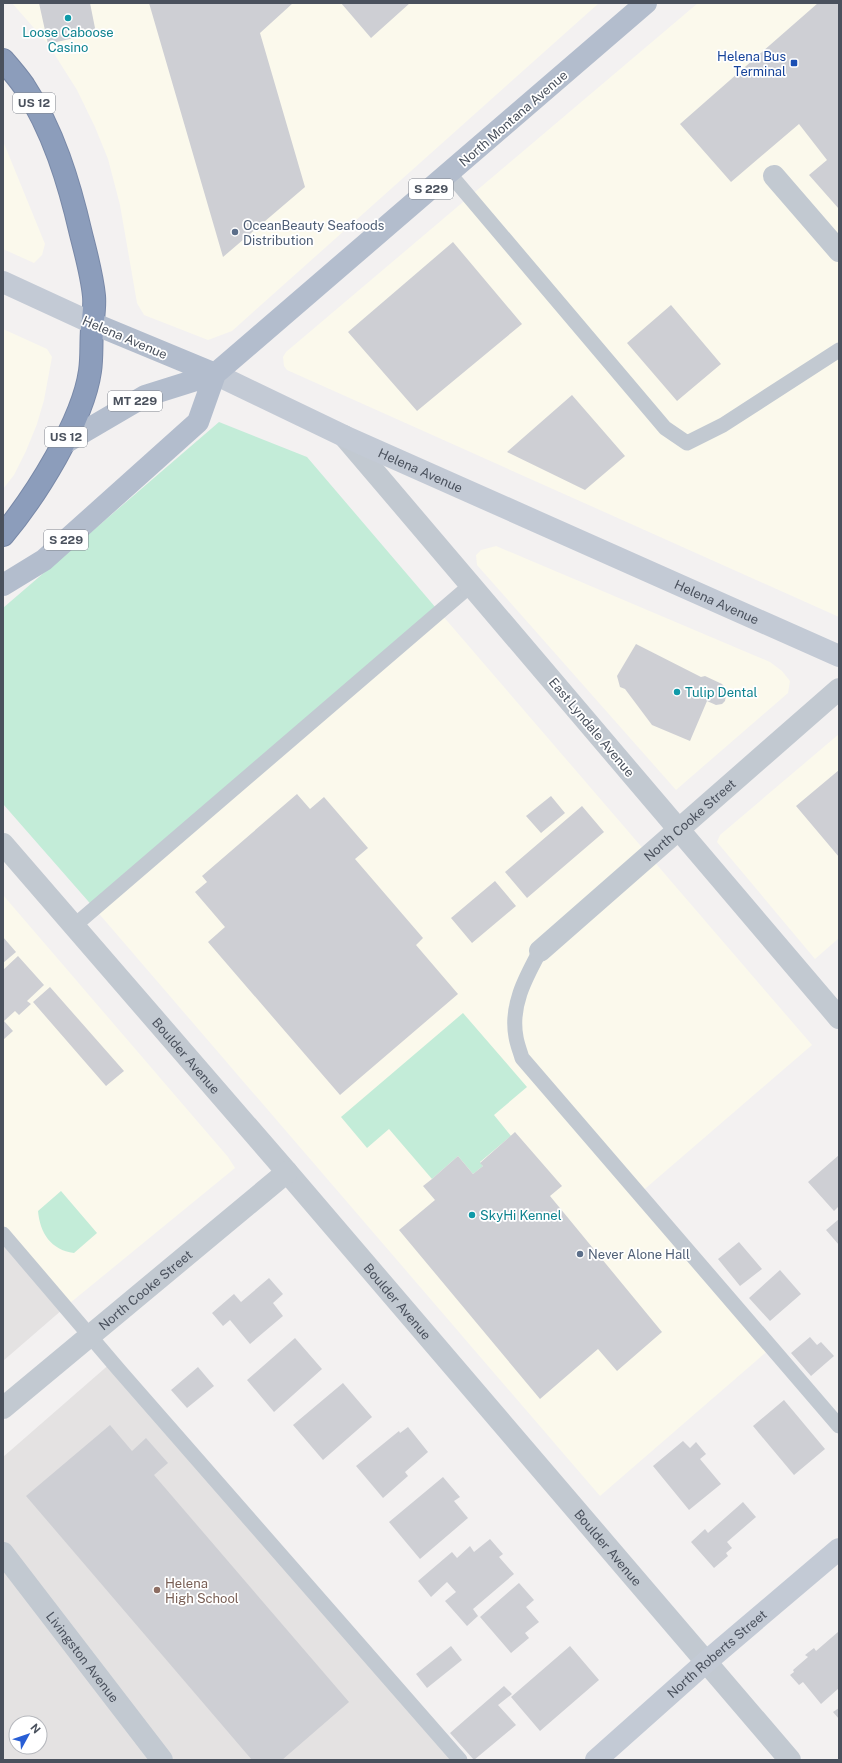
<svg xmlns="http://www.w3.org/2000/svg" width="842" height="1763" viewBox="0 0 842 1763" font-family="'Public Sans',sans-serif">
<rect width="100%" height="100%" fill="#f3f1f1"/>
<!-- commercial -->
<path fill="#fbf9ec" d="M12 3H599L232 331 208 340 144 315 137 303 120 205 108 159 95 127 77 90 48 44Z
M698 3H839V617L287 370 284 366 283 357 286 352Z
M3 141 45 244 42 255 34 263 3 249Z
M3 329 47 349 52 357 44 400 37 424 26 451 14 475 3 489Z
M496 546 770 662 782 671 790 681 788 693 676 790 477 565 476 555 481 550Z
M436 608 812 1045 639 1194 771 1348 600 1496 95 909Z
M839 734V938L815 959 717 842 720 835Z
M3 895 228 1157 235 1168 70 1303 3 1227Z"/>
<!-- education -->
<path fill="#e4e2e2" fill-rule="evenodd" d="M3 1227 70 1303 3 1361Z
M112 1362 460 1760H3V1457ZM16 1723H40V1747H16Z"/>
<!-- green -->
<path fill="#c3ecd8" d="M219 422 307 457 436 608 95 909 3 804V608Z
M463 1013 527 1087 494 1115 511 1136 480 1162 483 1166 473 1174 458 1156 432 1179 389 1129 367 1148 341 1117Z
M61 1191 97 1233 74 1253C51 1250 40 1233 38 1211Z"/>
<!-- building -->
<path fill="#cecfd4" d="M39 3H90L96 33 48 44Z
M149 3H293L260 33 305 187 223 257Z
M341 3H410L371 38Z
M818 3H839V209L809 175 827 160 799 124 731 182 680 124Z
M453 242 522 324 417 411 348 332Z
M671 305 721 364 677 401 627 343Z
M572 395 625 456 585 490 507 452Z
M636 644 701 677 705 676 722 684 727 690 725 701 722 704 716 705 707 701 690 741 652 725 625 689 620 687 617 676Z
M839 770V857L796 806Z
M297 794 310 809 324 797 368 848 355 859 423 938 416 945 458 994 340 1095 208 942 225 927 195 892 207 882 202 876Z
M551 796 565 813 541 833 526 816Z
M582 806 604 832 527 898 505 872Z
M495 881 516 906 472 943 451 918Z
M3 937 16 952 3 963Z
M18 956 44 985 27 1001 31 1004 19 1015 15 1011 4 1021 13 1031 3 1040V970Z
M50 987 124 1071 106 1086 33 1002Z
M515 1132 562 1186 550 1196 662 1332 617 1371 598 1349 540 1399 399 1230 435 1200 423 1186 432 1179 458 1156 473 1174 483 1166 480 1163Z
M839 1155V1206L834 1211 808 1182Z
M839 1219V1245L826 1230Z
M739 1242 762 1269 740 1286 718 1259Z
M780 1270 801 1294 770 1321 749 1298Z
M269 1278 283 1294 273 1303 283 1316 250 1344 230 1320 223 1326 212 1313 234 1294 241 1302Z
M810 1337 817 1345 821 1342 834 1356 811 1376 791 1353Z
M295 1338 322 1369 274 1412 247 1380Z
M198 1367 214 1386 187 1408 171 1390Z
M343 1383 372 1417 323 1460 293 1425Z
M784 1400 825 1449 794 1475 753 1426Z
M110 1425 132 1451 146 1438 168 1463 154 1475 349 1702 282 1760H252L26 1496Z
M408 1427 428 1452 405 1472 408 1476 383 1498 356 1466 399 1431 400 1433Z
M683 1441 690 1448 696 1442 706 1454 700 1459 721 1484 689 1510 653 1466Z
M443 1477 460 1497 454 1501 468 1518 420 1559 389 1522Z
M743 1502 756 1517 727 1542 732 1548 726 1553 728 1556 714 1568 691 1542 705 1529 708 1533Z
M490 1539 503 1554 499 1557 514 1574 473 1609 478 1616 467 1626 445 1601 456 1592 447 1582 431 1597 418 1581 452 1552 457 1558 470 1546 474 1552Z
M519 1583 534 1600 526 1607 539 1622 525 1633 529 1638 511 1653 480 1617Z
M838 1632 839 1633V1688L821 1704 803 1682 799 1685 790 1675 794 1672 793 1670 808 1657 805 1655 814 1648 816 1651Z
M451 1646 462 1660 427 1688 416 1674Z
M570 1646 599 1680 540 1731 511 1697Z
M504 1686 512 1694 498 1705 516 1725 474 1760 450 1733Z
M839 1708V1719L833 1712Z"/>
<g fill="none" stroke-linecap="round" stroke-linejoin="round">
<!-- highway casing -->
<g stroke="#7888a7" stroke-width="24">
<path id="highway" d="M3 60C10 68 17 76 24 86 53 130 69 182 81 234 86 254 92 275 94 296 95 307 93 318 92 329 91 343 92 358 90 371 83 421 35 497 3 535"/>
</g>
<!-- lane -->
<path stroke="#c2c9d1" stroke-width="15" d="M449 173 665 428 687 443 723 425 839 350
M74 926 471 585
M540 951C526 977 510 1005 516 1037 517 1044 520 1051 522 1058L839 1426
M3 1234 119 1370 460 1760"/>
<!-- street -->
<g stroke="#c2c9d1" stroke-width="22">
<path d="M774 176 839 251"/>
<path d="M344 436 839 1018"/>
<path id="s1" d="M3 844 287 1172 790 1760"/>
<path id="s2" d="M540 951 839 689"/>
<path id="s3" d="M3 1408 287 1172"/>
<path id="s4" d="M3 1553 162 1760"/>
</g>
<!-- secondary -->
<g stroke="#c3cad5" stroke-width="22">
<path d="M3 282 92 323"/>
<path id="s5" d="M215 374 344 436 839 656"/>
<path id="s6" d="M596 1760 706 1662 839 1549"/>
</g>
<!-- primary -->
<path stroke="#b3bdcd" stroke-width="22" d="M92 323 215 374
M63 444 145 396 215 374 646 3
M3 585 44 560 198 422 215 374"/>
<!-- highway -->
<use href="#highway" stroke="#8c9dbb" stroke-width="22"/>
</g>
<!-- markers -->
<g fill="#0f9aa8" stroke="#fff" stroke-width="1.5">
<circle cx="68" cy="18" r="4"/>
<circle cx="677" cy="692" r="4"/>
<circle cx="472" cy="1215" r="4"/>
</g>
<rect fill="#1a4fb4" stroke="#fff" stroke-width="1.5" x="790" y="59" width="8" height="8" rx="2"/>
<g fill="#5c6f8a" stroke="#fff" stroke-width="1.5">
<circle cx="235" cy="232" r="4"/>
<circle cx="580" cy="1254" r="4"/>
</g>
<circle fill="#8d6e63" stroke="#fff" stroke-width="1.5" cx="157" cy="1590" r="4"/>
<g text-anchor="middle" stroke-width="3.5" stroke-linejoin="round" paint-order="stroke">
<!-- shield labels -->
<g fill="#fff" stroke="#80858e" stroke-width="1">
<rect x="13" y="93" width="42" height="20" rx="3"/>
<rect x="409" y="179" width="44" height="20" rx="3"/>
<rect x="108" y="391" width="54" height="20" rx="3"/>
<rect x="45" y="427" width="42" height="20" rx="3"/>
<rect x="44" y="530" width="44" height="20" rx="3"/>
</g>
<g font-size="12" font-weight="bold" fill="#4a515d">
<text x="34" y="107">US 12</text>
<text x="431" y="193">S 229</text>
<text x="135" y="405">MT 229</text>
<text x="66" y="441">US 12</text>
<text x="66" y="544">S 229</text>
</g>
<!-- culture labels -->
<g font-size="13" fill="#0d838f" stroke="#fff" text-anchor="start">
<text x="68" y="37" text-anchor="middle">Loose Caboose<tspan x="68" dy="15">Casino</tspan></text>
<text x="685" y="697">Tulip Dental</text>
<text x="480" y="1220">SkyHi Kennel</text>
</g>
<!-- transit labels -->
<g font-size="13" fill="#164399" stroke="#fff" text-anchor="end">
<text x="786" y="61">Helena Bus<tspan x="786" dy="15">Terminal</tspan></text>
</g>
<!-- street labels -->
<g font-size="13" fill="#4a515d" stroke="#fff">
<text transform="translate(513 118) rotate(-41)" y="5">North Montana Avenue</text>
<text transform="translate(125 337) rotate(23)" y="5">Helena Avenue</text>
<text dy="5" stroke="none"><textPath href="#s5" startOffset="227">Helena Avenue</textPath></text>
<text dy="5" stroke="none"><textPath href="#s5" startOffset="551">Helena Avenue</textPath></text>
<text transform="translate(592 727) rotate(50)" y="5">East Lyndale Avenue</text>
<text dy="5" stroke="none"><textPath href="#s2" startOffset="199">North Cooke Street</textPath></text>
<text dy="5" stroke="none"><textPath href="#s1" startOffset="280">Boulder Avenue</textPath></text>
<text dy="5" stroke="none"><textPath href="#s3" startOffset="185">North Cooke Street</textPath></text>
<text dy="5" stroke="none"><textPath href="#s1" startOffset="604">Boulder Avenue</textPath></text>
<text dy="5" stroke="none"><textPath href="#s1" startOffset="928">Boulder Avenue</textPath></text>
<text dy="5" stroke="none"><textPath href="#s6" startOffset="161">North Roberts Street</textPath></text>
<text dy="5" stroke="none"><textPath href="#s4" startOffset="131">Livingston Avenue</textPath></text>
</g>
<!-- service labels -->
<g font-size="13" fill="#4e5e75" stroke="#fff" text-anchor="start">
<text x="243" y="230">OceanBeauty Seafoods<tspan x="243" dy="15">Distribution</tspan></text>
<text x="588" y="1259">Never Alone Hall</text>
</g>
<!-- education labels -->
<g font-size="13" fill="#785e54" stroke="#fff" text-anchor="start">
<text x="165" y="1588">Helena<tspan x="165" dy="15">High School</tspan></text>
</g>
</g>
<!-- border -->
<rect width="842" height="1763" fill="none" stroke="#4a515d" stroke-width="8"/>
<!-- north arrow -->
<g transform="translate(28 1735) rotate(50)"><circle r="19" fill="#ffffff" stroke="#b7b9be"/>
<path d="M0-3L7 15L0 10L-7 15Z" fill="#285ed5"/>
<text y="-6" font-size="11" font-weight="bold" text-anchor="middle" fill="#4a515d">N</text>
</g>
</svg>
